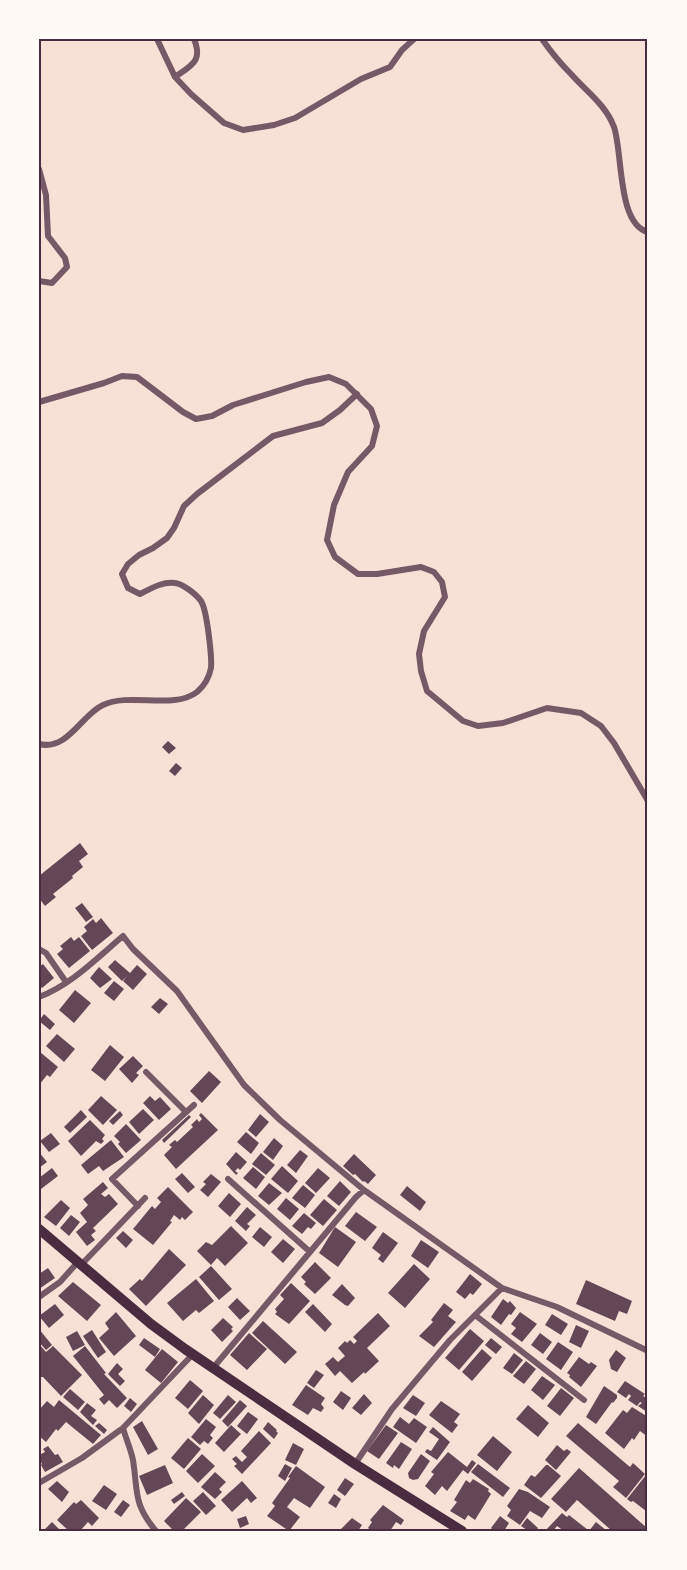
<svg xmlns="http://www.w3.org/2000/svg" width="687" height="1570" viewBox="0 0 687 1570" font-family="'Golos Text',sans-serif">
<rect width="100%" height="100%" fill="#f7e1d7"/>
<!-- building -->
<path fill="#644757" d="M168 741 176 748 169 754 162 747Z
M176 763 182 768 175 776 169 771Z
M80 843 88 854 79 861 83 867 72 876 73 878 53 894 56 897 45 906 39 898V882L41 881 39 876Z
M82 903 93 917 86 922 75 908Z
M101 918 113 933 92 950 81 936 87 931 84 927 93 919 96 923Z
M71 937 74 941 79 937 90 951 69 968 57 954 63 949 60 946Z
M115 960 130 973 137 965 147 974 133 990 123 981 127 976 122 981 108 967Z
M43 964 54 978 42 988 39 985V967Z
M99 967 112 979 100 988 90 978Z
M114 981 124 989 114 1001 104 993Z
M75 990 91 1003 74 1023 59 1010Z
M160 998 168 1004 159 1014 151 1007Z
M44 1014 55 1024 50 1030 39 1021Z
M57 1034 75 1049 64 1062 46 1046Z
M110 1045 124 1057 105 1081 91 1070Z
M40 1052 58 1067 50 1077 47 1075 39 1085Z
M133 1056 143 1066 136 1073 139 1075 132 1083 119 1069Z
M209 1071 221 1082 202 1103 190 1091Z
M101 1096 117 1110 103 1125 88 1110Z
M150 1096 155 1101 160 1097 171 1109 159 1120 143 1103Z
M143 1109 154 1120 139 1134 129 1122Z
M81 1110 87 1117 70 1133 64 1127Z
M120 1111 123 1115 113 1125 109 1121Z
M201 1113 218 1130 176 1169 164 1155 172 1147 169 1145 175 1140 177 1142 193 1127 191 1125 197 1119 199 1122 202 1119 199 1115Z
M260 1114 269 1122 256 1137 248 1130Z
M189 1115 191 1117 164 1143 162 1140Z
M90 1120 105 1135 102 1139 104 1141 101 1144 96 1141 81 1156 68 1141Z
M126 1124 141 1140 126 1153 118 1144 120 1142 114 1136Z
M246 1132 259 1143 251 1154 237 1142Z
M51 1133 60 1144 49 1152 40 1141Z
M274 1138 283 1146 273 1160 263 1152Z
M111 1140 124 1157 103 1171 99 1166 88 1174 81 1165Z
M300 1150 308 1156 296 1173 287 1165Z
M39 1152 47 1162 39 1168Z
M236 1152 247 1162 240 1170 238 1168 235 1171 238 1173 236 1175 226 1164Z
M261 1153 275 1165 266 1175 252 1164Z
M354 1154 376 1175 368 1184 364 1181 363 1182 355 1174 353 1175 343 1166Z
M282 1166 298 1181 288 1193 271 1179Z
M253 1167 265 1177 256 1189 243 1178Z
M52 1168 58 1176 41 1189 39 1186V1178Z
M318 1168 330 1178 316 1193 305 1183Z
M182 1173 195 1187 188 1193 175 1179Z
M211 1174 221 1182 208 1197 200 1190 206 1184 203 1182Z
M340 1181 351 1192 339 1206 327 1196Z
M103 1182 108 1188 101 1194 105 1197 109 1194 118 1204 93 1228 96 1231 91 1235 95 1240 87 1246 76 1232 87 1222 80 1213 88 1205 83 1199Z
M269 1183 282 1193 269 1205 258 1196Z
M303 1185 315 1195 305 1208 292 1198Z
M407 1186 426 1202 420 1211 400 1195Z
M168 1187 193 1212 185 1220 182 1217 180 1220 174 1215 170 1221 172 1222 153 1245 133 1229 152 1206 155 1209 161 1202 157 1198Z
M229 1193 241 1204 230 1217 218 1206Z
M286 1198 299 1209 290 1220 277 1209Z
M324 1199 337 1210 323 1226 310 1215Z
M61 1200 70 1208 56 1226 44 1217Z
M247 1207 256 1215 247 1224 250 1226 246 1231 235 1221Z
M356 1212 377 1227 365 1241 345 1226Z
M304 1213 316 1223 311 1229 308 1227 302 1234 292 1226Z
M71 1215 80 1222 69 1236 60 1228Z
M231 1226 248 1243 225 1266 217 1258 211 1265 197 1251 206 1242 212 1245Z
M260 1227 272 1237 264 1247 252 1237Z
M335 1227 356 1242 338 1267 319 1253Z
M123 1231 133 1240 126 1248 116 1238Z
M383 1232 398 1243 383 1263 378 1259 381 1255 372 1248Z
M283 1239 295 1249 283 1263 271 1252Z
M421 1240 439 1252 428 1268 411 1256Z
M169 1249 186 1265 146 1306 129 1289 140 1279 142 1281Z
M315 1262 331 1278 315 1294 304 1284 306 1282 301 1277Z
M414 1264 430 1279 405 1308 388 1293Z
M211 1266 232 1289 219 1300 199 1277Z
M48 1268 55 1278 39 1289V1274Z
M470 1274 482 1284 473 1295 470 1293 465 1299 456 1292Z
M196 1279 214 1301 199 1313 196 1310 183 1321 167 1303Z
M586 1280 632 1301 627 1314 619 1311 615 1321 576 1304Z
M73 1282 101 1305 87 1321 58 1296Z
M291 1283 310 1301 289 1324 275 1314 277 1312 275 1309 284 1299 280 1295Z
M342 1284 355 1298 348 1306 345 1305 332 1295Z
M237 1298 250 1311 240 1320 228 1307Z
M503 1299 508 1303 510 1301 516 1308 511 1315 509 1314 501 1325 491 1317Z
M444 1303 453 1310 448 1316 456 1322 434 1347 419 1336 433 1322 431 1320Z
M55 1304 64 1315 49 1328 39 1316Z
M313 1304 332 1324 325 1332 305 1312Z
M116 1312 136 1336 114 1356 99 1338 109 1329 105 1323Z
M520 1312 537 1324 522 1342 511 1334 516 1328 511 1324Z
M378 1313 390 1326 367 1348 379 1361 365 1374 364 1372 352 1383 340 1371 335 1376 325 1364 333 1357 338 1362 345 1356 338 1348 345 1341 347 1343 350 1340 354 1344 357 1341 353 1337Z
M552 1314 568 1324 561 1335 545 1325Z
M223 1318 233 1327 231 1329 233 1331 222 1342 211 1330Z
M263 1321 297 1352 285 1364 252 1333Z
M576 1325 589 1331 581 1348 569 1342Z
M39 1329 52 1345 46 1350 39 1342Z
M470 1329 484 1341 459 1370 445 1358Z
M92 1330 106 1352 98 1358 83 1336Z
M77 1331 85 1345 73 1351 66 1337Z
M249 1333 267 1349 247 1370 230 1355Z
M540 1333 552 1342 543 1354 531 1345Z
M144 1338 160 1349 155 1357 139 1345Z
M491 1338 502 1347 496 1354 485 1345Z
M558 1342 573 1352 561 1370 546 1359Z
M39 1344 46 1352 53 1346 82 1375 61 1396 43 1377H39Z
M85 1346 106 1373 104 1374 127 1398 117 1408 109 1400 104 1405 99 1399 104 1395 73 1356Z
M162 1349 178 1362 161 1383 145 1370Z
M482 1349 492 1358 472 1381 462 1372Z
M616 1350 626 1358 617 1372 611 1369 609 1360Z
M514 1353 523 1360 512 1374 503 1368Z
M579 1357 589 1364 591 1362 597 1366 581 1387 569 1377 570 1375 567 1373Z
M526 1361 536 1369 524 1384 513 1376Z
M117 1363 123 1369 118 1374 125 1381 120 1386 108 1374Z
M316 1370 324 1375 314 1388 307 1383Z
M542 1376 555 1385 543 1400 531 1390Z
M190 1380 203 1391 188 1409 175 1398Z
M625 1381 645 1394 643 1396 648 1399 647 1412 638 1406 642 1403 640 1402 637 1406 628 1400 631 1396 629 1394 626 1398 617 1392Z
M306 1385 325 1398 321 1404 324 1408 321 1412 313 1408 308 1415 292 1405Z
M604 1386 617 1395V1398L613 1403 612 1402 596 1424 586 1417Z
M561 1388 574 1398 560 1416 547 1406Z
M70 1389 85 1402 78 1410 63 1397Z
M341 1391 351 1398 343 1410 333 1402Z
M364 1394 372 1403 361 1415 352 1408Z
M203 1395 214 1405 199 1424 188 1413Z
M228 1395 236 1402 220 1419 213 1413Z
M413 1395 425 1403 416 1416 403 1408Z
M130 1398 137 1404 131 1412 124 1406Z
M59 1400 101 1435 93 1444 66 1422 58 1431 56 1429 46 1442 39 1436V1410L47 1401 54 1407Z
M240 1400 247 1406 228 1427 222 1421Z
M441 1401 460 1414 454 1422 458 1425 452 1433 429 1415Z
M87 1403 96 1410 91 1416 97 1420 93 1425 80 1412Z
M528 1405 549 1423 538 1437 516 1419Z
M632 1407 648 1417V1437L640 1431 634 1440 632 1438 624 1449 605 1433 623 1410 627 1413Z
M248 1412 258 1419 247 1434 237 1426Z
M400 1417 409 1424 414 1418 427 1427 416 1443 393 1427Z
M206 1419 216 1427 210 1435 213 1438 208 1444 204 1441 200 1445 191 1437Z
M142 1421 158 1449 148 1455 133 1427Z
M268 1422 277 1430 276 1431 278 1433 274 1439 263 1429Z
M99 1423 107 1430 104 1434 95 1426Z
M578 1423 630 1467 633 1463 645 1474 626 1498 613 1487 619 1481 566 1436Z
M231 1425 241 1434 224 1452 215 1443Z
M386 1425 398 1433 379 1459 367 1451Z
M433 1427 450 1442 437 1460 425 1452 427 1449 431 1451 439 1439 429 1432Z
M259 1431 271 1443 242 1474 234 1466 237 1464 232 1459 236 1456 242 1462 247 1457 241 1451Z
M493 1436 512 1452 497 1471 477 1455Z
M188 1438 201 1449 184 1469 171 1458Z
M401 1442 412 1449 399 1469 394 1465 393 1468 386 1463Z
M293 1443 304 1449 296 1465 285 1460Z
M557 1445 564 1451 567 1449 571 1452 556 1470 545 1460Z
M48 1446 55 1455 58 1454 63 1462 45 1472 41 1465 42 1464 39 1459V1455L45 1452 43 1449Z
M448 1452 467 1467 472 1460 476 1463 468 1474 463 1470 447 1491 442 1486 435 1495 425 1486 434 1474 431 1472Z
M202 1454 215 1466 198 1483 186 1471Z
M421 1454 430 1461 418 1479 413 1480 409 1478 408 1473Z
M285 1464 292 1468 285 1481 278 1476Z
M478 1464 510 1488 503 1497 471 1472Z
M165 1465 173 1483 147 1495 139 1476Z
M546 1465H548L561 1476 541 1498 524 1485 531 1475 535 1477Z
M296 1466 325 1487 310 1508 294 1498 287 1507 300 1517 289 1531 267 1516 275 1506 272 1503 290 1478 288 1477Z
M579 1468 647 1528 645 1531H612L577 1500 566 1512 551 1499Z
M215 1472 226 1482 219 1489 222 1492 215 1499 201 1487Z
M646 1475 648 1476V1508L646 1511 633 1501 631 1502 627 1499Z
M345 1478 354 1484 345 1496 337 1490Z
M473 1479 489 1489 488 1491 491 1494 475 1520 468 1515 465 1520 450 1511 457 1502 454 1500 466 1480 470 1483Z
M57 1481 69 1492 62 1502 48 1489Z
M242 1481 257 1498 251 1503 247 1498 232 1512 221 1500Z
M104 1485 117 1494 106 1510 92 1501Z
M519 1489 528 1492 550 1507 542 1518 530 1511 520 1525 507 1516 511 1510 507 1506Z
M182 1492 185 1496 174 1504 171 1500Z
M203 1492 216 1506 206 1515 193 1501Z
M334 1494 341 1499 336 1508 328 1503Z
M186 1498 201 1512 182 1531H174L164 1521Z
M81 1500 99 1518 92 1526 88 1522 80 1531H69L57 1520 74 1502 76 1504Z
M123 1500 130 1505 121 1517 114 1512Z
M383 1505 404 1520 401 1525 396 1522 390 1531H372L368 1528 372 1522 370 1520Z
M562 1513 567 1517 569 1515 588 1530 564 1531 557 1526 553 1531H545Z
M246 1516 249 1524 240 1528 237 1519Z
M500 1516 509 1523 504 1531H494L491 1528Z
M352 1518 362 1525 358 1531H339Z
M527 1518 538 1528 536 1531 527 1530 521 1526Z
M52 1522 61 1531H43Z
M596 1522 607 1531H589Z"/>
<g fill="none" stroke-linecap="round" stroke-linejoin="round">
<!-- minor -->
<path stroke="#755966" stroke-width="6" d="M157 39 175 77 191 94 224 123 243 130 274 125 295 118 361 79 390 67 402 50 414 39
M542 39C551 52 560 63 571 74 586 91 606 105 614 127 623 153 617 224 648 232
M175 77C192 65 203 61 194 39
M39 169 46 195 48 236 65 258 67 267 52 283 39 281
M39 402 104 383 122 376 137 377 183 412 196 419 212 416 233 405 306 382 329 377 346 384 371 409 377 426 372 446 348 472 334 505 327 540 335 557 358 574H377L421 567 434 572 442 582 445 597 424 631 419 654 421 671 427 691 463 721 478 726 503 723 547 708 581 713 601 726 614 743 648 801
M39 744C68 751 81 715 103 705 130 692 174 710 197 692 204 686 209 678 211 668 212 657 207 610 201 601 196 594 183 584 175 583 163 581 150 589 140 594L128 588 122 574 128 564 139 555 153 548 167 538 174 528 184 506 197 494 273 436 322 423 340 410 357 394
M39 949 46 953 66 982
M39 997C71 985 97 958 123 936L133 949 177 991 244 1085 280 1120 364 1190
M146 1072 186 1112
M228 1179 309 1251
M138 1206 112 1179 194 1105
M81 1265 145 1198
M39 1297 60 1282 77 1263
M475 1315 584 1400
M213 1368 356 1197 364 1190 502 1288 557 1307 648 1351
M123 1428C126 1439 131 1450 133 1460 138 1492 133 1504 156 1531
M355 1464 392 1409 450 1340 502 1288
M39 1483 82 1458 123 1428 193 1354"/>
<!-- secondary -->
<path stroke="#4a2c40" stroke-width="10" d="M39 1229 151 1324 185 1349 355 1464 462 1531"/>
</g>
<!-- border -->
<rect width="687" height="1570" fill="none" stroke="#fffaf5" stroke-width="81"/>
<rect x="40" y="40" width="606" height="1490" fill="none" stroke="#4a2c40" stroke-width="2"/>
</svg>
